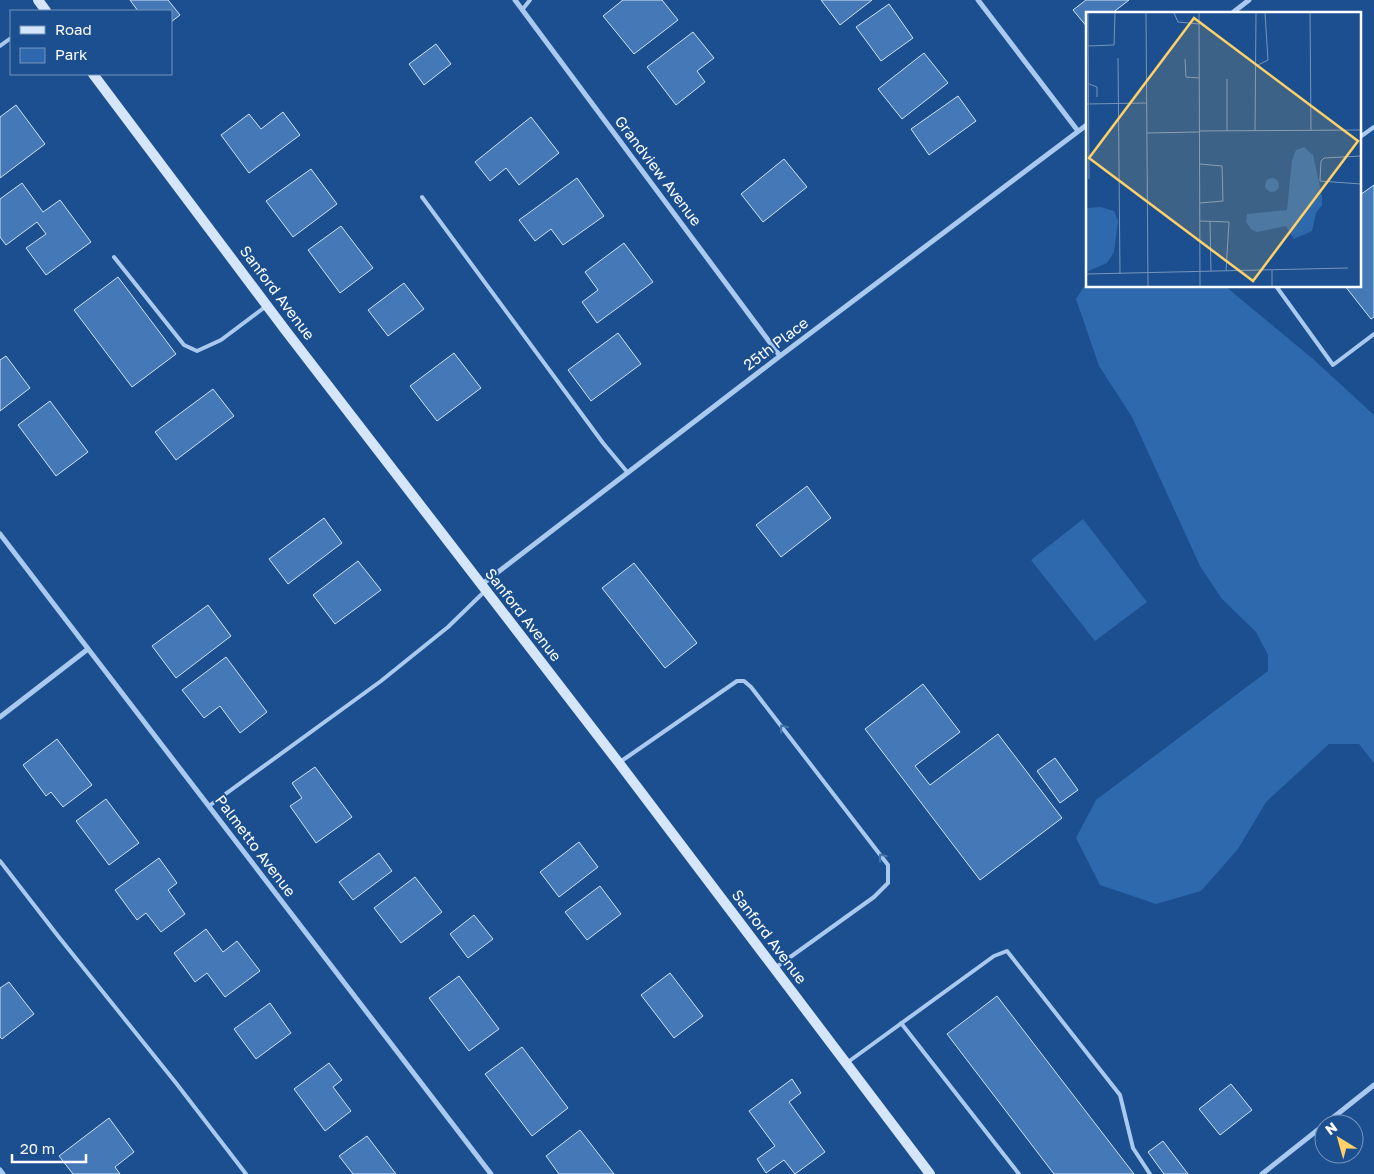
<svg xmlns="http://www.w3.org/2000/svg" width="1374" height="1174" viewBox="0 0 1374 1174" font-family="'Golos Text',sans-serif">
<rect width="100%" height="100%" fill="#1b4f8f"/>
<!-- green -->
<path fill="#2e69ad" d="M1088 280V286H1225L1313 359 1374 415V763L1359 744H1329L1266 802 1238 849 1201 891 1156 904 1100 885 1076 838 1096 800 1268 671V655L1256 632 1222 599 1200 566 1132 417 1099 366 1076 299Z
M1083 519 1147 602 1095 641 1031 560Z"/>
<!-- building -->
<path fill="#4478b7" stroke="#cfe3fa" d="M130 0H168L180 15 171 22V11H138Z
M623 0H662L678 20 634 54 603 16Z
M821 0H872L840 25Z
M1086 0H1129L1111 14H1088V28L1073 10Z
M889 4 913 38 881 61 856 27Z
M693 32 714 58 697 71 705 82 676 105 647 67Z
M436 44 451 64 424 85 409 64Z
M924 53 948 83 902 119 878 89Z
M958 96 976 121 929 155 911 129Z
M16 105 45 144 0 178V117Z
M283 112 300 135 249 173 221 135 249 114 261 129Z
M531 117 559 153 519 185 506 168 490 181 475 162Z
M784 159 807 187 763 222 741 194Z
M311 169 337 204 293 237 266 201Z
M577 178 604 216 563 245 551 229 535 241 519 220Z
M22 183 43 212 60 200 91 242 46 275 26 248 46 234 37 222 6 245 0 237V199Z
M1374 185V317L1371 319 1345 286H1360V195Z
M341 226 373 268 340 293 308 250Z
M624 243 653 282 597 323 582 302 598 290 585 272Z
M118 277 176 354 132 387 74 310Z
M404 283 424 309 388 336 368 310Z
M618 333 641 364 591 401 568 370Z
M454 353 481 388 437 421 410 386Z
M6 356 30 388 0 411V360Z
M213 389 234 416 176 460 155 432Z
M50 401 88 452 56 476 18 425Z
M807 486 831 518 781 557 756 525Z
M324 518 342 543 288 584 269 559Z
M358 561 381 590 335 624 313 595Z
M634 563 697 643 665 668 602 588Z
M208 605 231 636 176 678 152 646Z
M226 657 267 712 240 733 220 706 204 718 182 690Z
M923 684 960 732 915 766 930 785 998 734 1062 818 980 880 865 729Z
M57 739 92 785 63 807 51 792 46 796 23 765Z
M1055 758 1078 790 1060 803 1037 771Z
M315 767 352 817 316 843 290 806 302 798 292 783Z
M106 799 139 843 109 865 76 821Z
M579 842 598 867 559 897 540 872Z
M379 853 392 871 353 900 339 882Z
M159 858 177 883 168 890 185 914 161 932 146 913 137 920 115 890Z
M415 877 442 912 401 943 374 908Z
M600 886 621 914 587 940 565 912Z
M474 915 493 939 468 958 450 934Z
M206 929 223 952 237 941 260 971 225 997 207 973 195 982 174 953Z
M670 973 703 1016 674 1038 641 995Z
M459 976 499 1029 469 1051 429 998Z
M9 982 34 1014 2 1039 0 1037V988Z
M997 996 1134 1174H1054L947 1034Z
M270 1003 291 1033 256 1059 234 1029Z
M522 1047 568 1108 532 1136 485 1074Z
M329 1063 342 1080 333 1087 351 1111 325 1131 294 1089Z
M792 1079 801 1093 789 1102 825 1152 795 1174 784 1160 766 1173 757 1159 775 1146 749 1111Z
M1231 1084 1252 1110 1220 1135 1199 1109Z
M109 1118 134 1152 115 1167 120 1174H73L59 1156Z
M580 1130 614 1174H559L546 1156Z
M367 1136 396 1174H353L339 1156Z
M1163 1141 1188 1174H1164L1148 1152Z"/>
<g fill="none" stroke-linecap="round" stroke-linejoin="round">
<!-- service -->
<path stroke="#a9c9ee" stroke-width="4" d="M522 10 530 0
M0 46 11 38
M1360 137 1374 127
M422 197 603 443 628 473
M114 257 184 345 197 351 221 340 265 307
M1276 286 1333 365 1374 334
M620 762 737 681H744L751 687 888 865V883L874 897 775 968
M209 806 381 681 448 627 485 591
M0 861 58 936 176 1083 246 1174
M901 1023 1019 1174
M848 1062 994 956 1007 951 1120 1095 1133 1148 1150 1174"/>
<!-- minor -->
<path stroke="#a9c9ee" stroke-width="5" d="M515 0 780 356
M978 0 1078 131
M1231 14 1249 0
M0 534 491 1174
M481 585 780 356 1088 124
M0 717 88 649
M1325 1124 1374 1085
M0 1170 3 1174
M1262 1174 1324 1125"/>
<!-- secondary -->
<path stroke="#d6e6fa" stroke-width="10" d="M38 0 46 11
M93 74 286 331 619 763 930 1174"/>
</g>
<!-- one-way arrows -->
<defs><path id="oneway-chevron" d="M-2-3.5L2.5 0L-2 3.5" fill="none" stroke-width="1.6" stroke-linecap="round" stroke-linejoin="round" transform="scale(1.25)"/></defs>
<g stroke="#4674ac">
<use href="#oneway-chevron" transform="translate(783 728) rotate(-128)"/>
<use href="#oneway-chevron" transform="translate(882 857) rotate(-128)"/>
</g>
<g text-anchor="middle" stroke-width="4" stroke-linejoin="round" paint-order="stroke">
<!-- street labels -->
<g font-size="15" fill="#fff" stroke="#1b4f8f">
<text transform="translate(658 171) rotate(53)" y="5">Grandview Avenue</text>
<text transform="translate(277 293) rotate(53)" y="5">Sanford Avenue</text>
<text transform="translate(776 344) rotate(-37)" y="5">25th Place</text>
<text transform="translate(523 615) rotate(52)" y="5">Sanford Avenue</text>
<text transform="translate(255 846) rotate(53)" y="5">Palmetto Avenue</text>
<text transform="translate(769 937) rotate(53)" y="5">Sanford Avenue</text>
</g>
</g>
<!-- overview -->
<g transform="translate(1086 12)">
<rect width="275" height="275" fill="#1b4f8f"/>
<path d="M218 135 227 143 236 184V193L230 201 226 219 208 227 200 214 171 220 165 217 160 210 161 202 201 198 206 148 210 138ZM179 173a7 7 0 1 1 14 0a7 7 0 1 1-14 0ZM15 195 28 199 32 209 28 240 21 251 0 260V196Z" fill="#2e69ad"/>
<path fill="none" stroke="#7695bc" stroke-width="1" d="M2 1 3 167M60 1 62 274M88 1 92 10 113 12M113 1 114 274M224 1 225 118M2 34 28 33 29 1M32 46 34 262M99 47 100 65 113 66M170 54 182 48 179 1M3 72 11 75V85M0 92 61 91M169 118 170 1M113 119 275 118M141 119V67M61 121 113 120M275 144 238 146 235 149 234 169 275 172M114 152 136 154 137 189 114 191M114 209 143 210 140 259M124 209 125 259M186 258V274M0 262 262 256"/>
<path fill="#ffd166" fill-opacity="0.15" stroke="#ffd166" stroke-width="2.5" d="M108 6 272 129 167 269 3 146Z"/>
<rect width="275" height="275" fill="none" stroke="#fff" stroke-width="2.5"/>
</g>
<!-- legend -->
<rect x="10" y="10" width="162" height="65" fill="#1b4f8f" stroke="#7695bc"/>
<rect x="20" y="26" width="25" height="8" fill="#d6e6fa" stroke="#7695bc"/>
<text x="55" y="35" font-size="15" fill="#ffffff">Road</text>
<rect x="20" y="48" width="25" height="15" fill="#2e69ad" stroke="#7695bc"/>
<text x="55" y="60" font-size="15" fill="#ffffff">Park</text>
<!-- north arrow -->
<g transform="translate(1339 1139) rotate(323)"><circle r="24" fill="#1b4f8f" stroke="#7695bc"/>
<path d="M0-4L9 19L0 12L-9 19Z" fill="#ffd166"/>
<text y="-8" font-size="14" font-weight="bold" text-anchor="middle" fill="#ffffff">N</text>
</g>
<!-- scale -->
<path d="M12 1154v8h74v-8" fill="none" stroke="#ffffff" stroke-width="2.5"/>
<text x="20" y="1154" font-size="15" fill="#ffffff" stroke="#1b4f8f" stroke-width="4" paint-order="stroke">20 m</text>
</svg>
